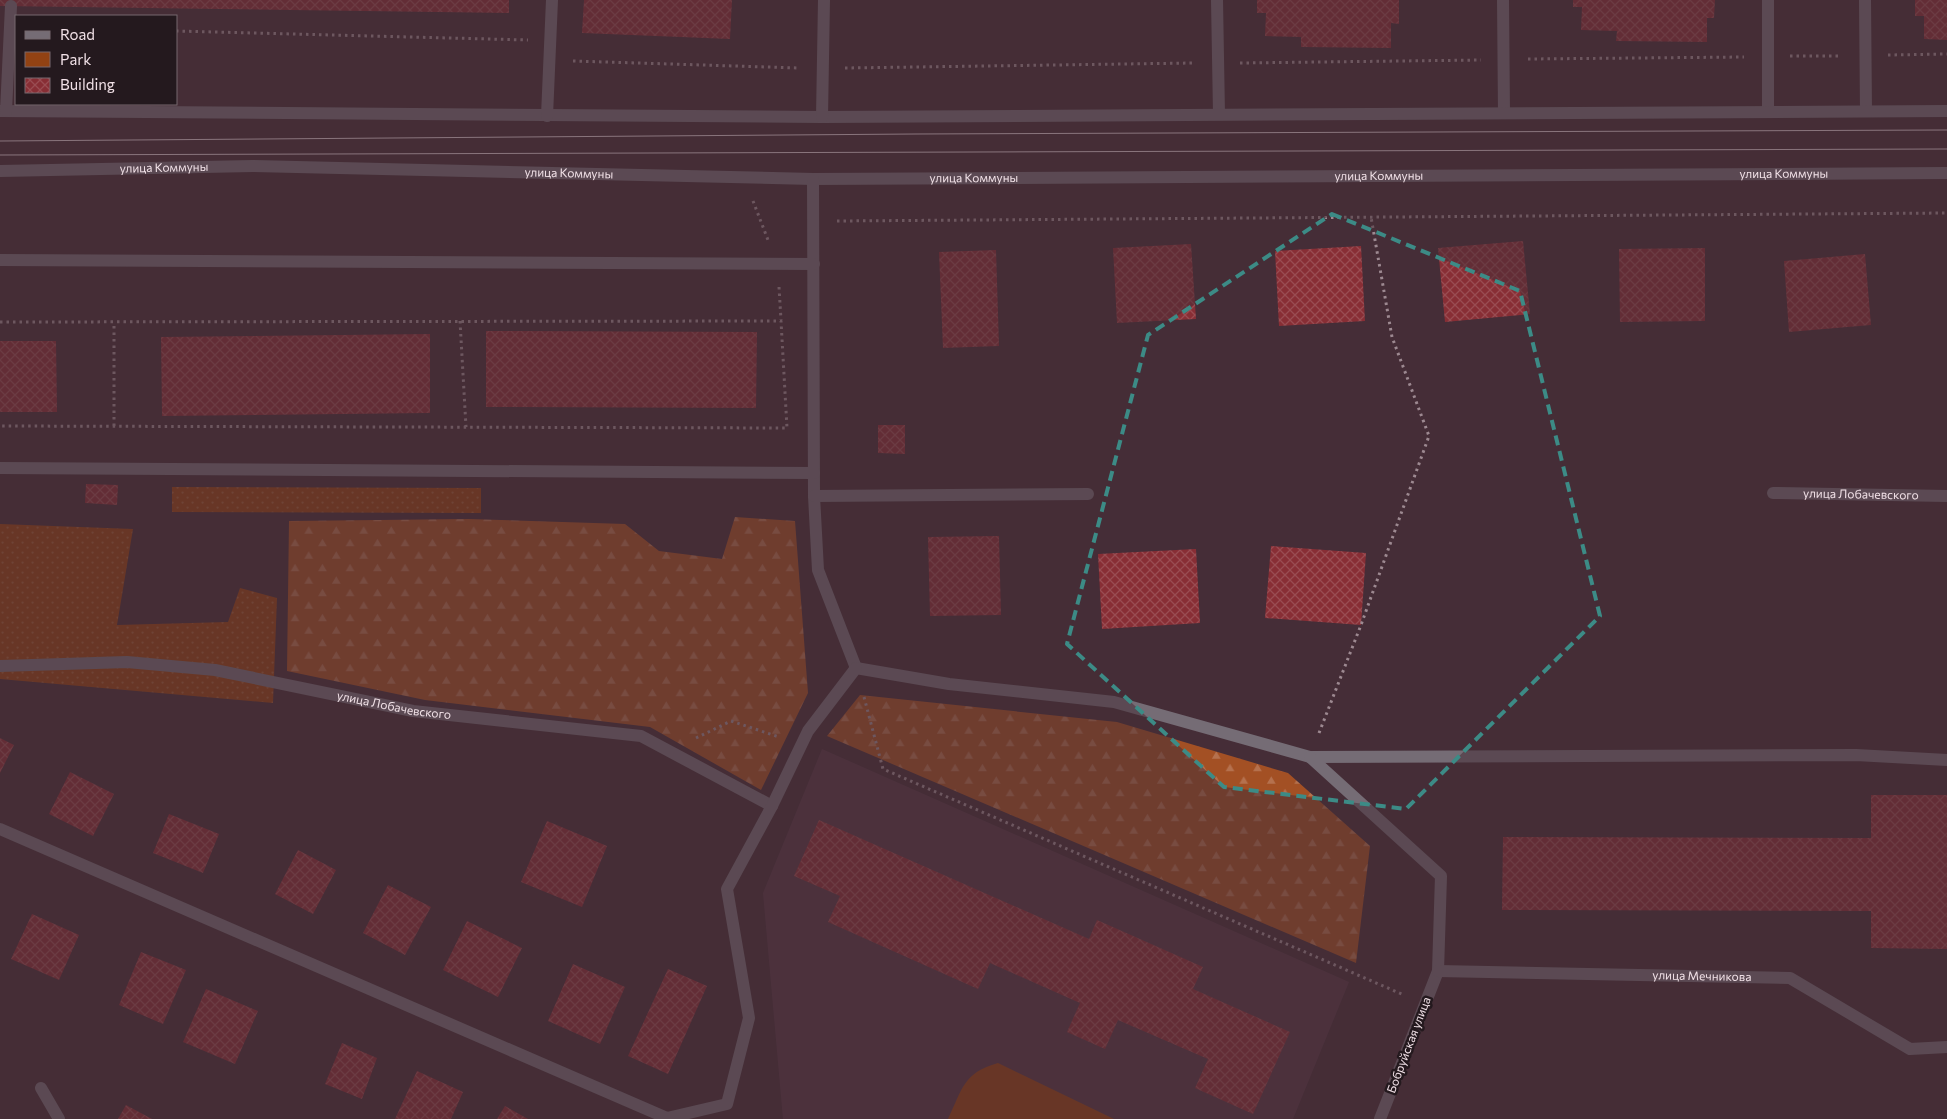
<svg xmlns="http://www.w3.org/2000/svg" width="1947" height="1119" viewBox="0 0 1947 1119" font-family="Commissioner,sans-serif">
<defs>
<pattern id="green-dots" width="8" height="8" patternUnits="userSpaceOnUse" patternTransform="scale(1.25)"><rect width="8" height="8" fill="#924213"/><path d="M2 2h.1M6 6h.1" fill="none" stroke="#a25d35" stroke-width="1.8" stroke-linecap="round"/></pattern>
<pattern id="forest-firs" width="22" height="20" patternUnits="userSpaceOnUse" patternTransform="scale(1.25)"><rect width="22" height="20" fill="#a35024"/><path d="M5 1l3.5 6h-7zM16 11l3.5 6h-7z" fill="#b5714e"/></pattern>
<pattern id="building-cross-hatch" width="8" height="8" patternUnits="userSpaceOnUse" patternTransform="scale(1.25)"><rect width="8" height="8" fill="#882e35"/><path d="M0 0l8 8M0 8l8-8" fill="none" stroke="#994c52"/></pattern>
</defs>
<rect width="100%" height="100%" fill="#452d37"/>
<!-- built -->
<path fill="#553744" d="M822 749 1349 982 1293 1119H783L763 893Z"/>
<!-- green -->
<path fill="url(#green-dots)" d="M172 487 481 488V513L172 512Z
M0 524 133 529 117 625 228 622 240 588 277 598 273 703 0 679Z"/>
<!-- forest -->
<path fill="url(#forest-firs)" d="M735 517 795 521 808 693 761 790 650 727 425 700 287 671 289 521 468 519 625 524 659 551 722 559Z
M860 695 1117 722 1288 773 1370 846 1356 963 827 736Z"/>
<!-- pitch -->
<path fill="#924213" d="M998 1063 1114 1119H948C963 1088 963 1073 998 1063Z"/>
<!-- building -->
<path fill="url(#building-cross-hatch)" d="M0 0H509V13L0 6Z
M584 0H732L730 39 582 33Z
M1257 0H1399V24L1391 23V48L1301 47V37L1265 36 1266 13H1257Z
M1573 0H1715L1714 18H1707V42L1616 41 1617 31 1581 30 1582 7H1573Z
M1915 0H1947V40L1924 39V16H1915Z
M1523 241 1530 314 1445 322 1438 248Z
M1191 244 1196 319 1117 323 1113 248Z
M1361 246 1365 321 1279 326 1275 251Z
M1705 248V321L1620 322 1619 249Z
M996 250 999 346 943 348 939 252Z
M1865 254 1871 325 1789 332 1784 261Z
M486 331 757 332 756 408 486 407Z
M430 334V413L162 416 161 337Z
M0 341H56L57 412H0Z
M878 425H905V454L878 453Z
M86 484 118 485 117 505 85 503Z
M999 536 1001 615 930 616 928 537Z
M1271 546 1366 553 1361 625 1265 618Z
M1196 549 1200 623 1102 629 1098 554Z
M0 738 14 745 0 773Z
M70 772 114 794 93 836 49 814Z
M1871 795H1947V949L1871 948V911L1502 910 1503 837 1871 838Z
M169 814 219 834 203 873 153 853Z
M819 820 1089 939 1097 920 1203 967 1193 989 1290 1032 1253 1114 1195 1088 1208 1059 1118 1020 1105 1049 1067 1032 1080 1003 990 963 978 989 828 922 840 896 794 876Z
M547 821 607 846 582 907 521 882Z
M298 850 336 870 313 914 275 894Z
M388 885 431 907 405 955 363 933Z
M32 914 79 935 59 980 11 959Z
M467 921 522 948 498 997 443 970Z
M141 952 186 970 163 1024 119 1005Z
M573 964 625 987 600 1044 548 1021Z
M668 969 707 986 668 1074 628 1056Z
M206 989 258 1011 235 1064 183 1042Z
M342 1043 377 1058 362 1099 325 1084Z
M417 1071 463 1092 451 1119H395Z
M126 1105 152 1119H118Z
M505 1106 528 1119H497Z"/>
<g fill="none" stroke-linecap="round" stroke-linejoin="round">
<!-- path -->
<path stroke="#9d8991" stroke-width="3" stroke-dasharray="2.5 4" stroke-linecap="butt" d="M176 31 528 40
M1888 55 1947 54
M1790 56H1841
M1528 59 1744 57
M573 61 799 68
M1240 63 1481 60
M845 68 1194 63
M753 201 768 240
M837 221 1947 213
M779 287 781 320
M460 321 466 427
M0 322 781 321 787 428 0 426
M114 426V322
M864 697 883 769 1404 995
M1319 733 1361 625 1429 436 1392 337 1371 217
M696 738 731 721 779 737"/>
<!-- minor -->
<g stroke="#756c75" stroke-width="12">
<path d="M1217 0 1219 114"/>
<path d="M1503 0 1504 113"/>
<path d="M1768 0V111"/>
<path d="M1865 0 1866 111"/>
<path d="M0 111 822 117 1947 111"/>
<path d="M6 111 11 6"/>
<path d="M547 116 552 0"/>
<path d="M822 117 824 0"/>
<path id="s1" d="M0 171 253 166 813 179 1947 173"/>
<path d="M813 179 814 496 818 570 856 668"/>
<path d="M0 260 814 264"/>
<path d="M0 468 814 473"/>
<path id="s2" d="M1773 493 1947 496"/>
<path d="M814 496 1088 494"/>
<path id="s3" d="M0 666 127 662 215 670 413 711 641 736 772 806"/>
<path d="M856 668 949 684 1114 702 1310 757 1856 755 1947 760"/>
<path d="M1310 757 1441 876 1438 971 1380 1119"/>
<path d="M0 829 667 1118 727 1104 749 1018 727 889 772 806 808 731 856 668"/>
<path id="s4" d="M1438 971 1790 978 1910 1049 1947 1047"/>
<path d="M41 1088 59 1119"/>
</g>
<!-- tram -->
<path stroke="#dccbd1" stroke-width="1" d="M0 141 915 134 1947 130
M0 155 1947 149"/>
</g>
<!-- marked area -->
<path d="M0 0H1947V1119H0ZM1332 214 1520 291 1600 616 1406 809 1224 787 1067 644 1148 335Z" fill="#452d37" fill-opacity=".55" fill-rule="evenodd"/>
<path fill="none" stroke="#3c8b86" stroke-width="4" stroke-dasharray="10 6" stroke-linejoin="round" d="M1332 214 1520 291 1600 616 1406 809 1224 787 1067 644 1148 335Z"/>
<g text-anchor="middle" stroke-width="5" stroke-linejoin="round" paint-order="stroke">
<!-- street labels -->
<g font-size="12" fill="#f1e1e7" stroke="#24191e">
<text dy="4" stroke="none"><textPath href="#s1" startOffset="164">улица Коммуны</textPath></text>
<text dy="4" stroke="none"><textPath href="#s1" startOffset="569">улица Коммуны</textPath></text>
<text dy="4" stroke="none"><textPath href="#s1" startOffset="1784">улица Коммуны</textPath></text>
<text dy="4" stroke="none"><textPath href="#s1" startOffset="1379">улица Коммуны</textPath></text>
<text dy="4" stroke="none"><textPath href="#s1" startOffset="974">улица Коммуны</textPath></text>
<text dy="4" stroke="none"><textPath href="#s2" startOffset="88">улица Лобачевского</textPath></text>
<text dy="4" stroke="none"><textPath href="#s3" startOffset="398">улица Лобачевского</textPath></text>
<text dy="4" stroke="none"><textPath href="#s4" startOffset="264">улица Мечникова</textPath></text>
<text transform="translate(1409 1045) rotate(-69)" y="4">Бобруйская улица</text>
</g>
</g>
<!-- legend -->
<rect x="15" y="15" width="162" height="90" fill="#24191e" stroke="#76696e"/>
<rect x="25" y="31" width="25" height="8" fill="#756c75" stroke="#76696e"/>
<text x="60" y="40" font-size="15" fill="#f1e1e7">Road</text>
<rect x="25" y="52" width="25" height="15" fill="#924213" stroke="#76696e"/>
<text x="60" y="65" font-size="15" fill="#f1e1e7">Park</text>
<rect x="25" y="78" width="25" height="15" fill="url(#building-cross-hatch)" stroke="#76696e"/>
<text x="60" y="90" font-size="15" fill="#f1e1e7">Building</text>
</svg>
